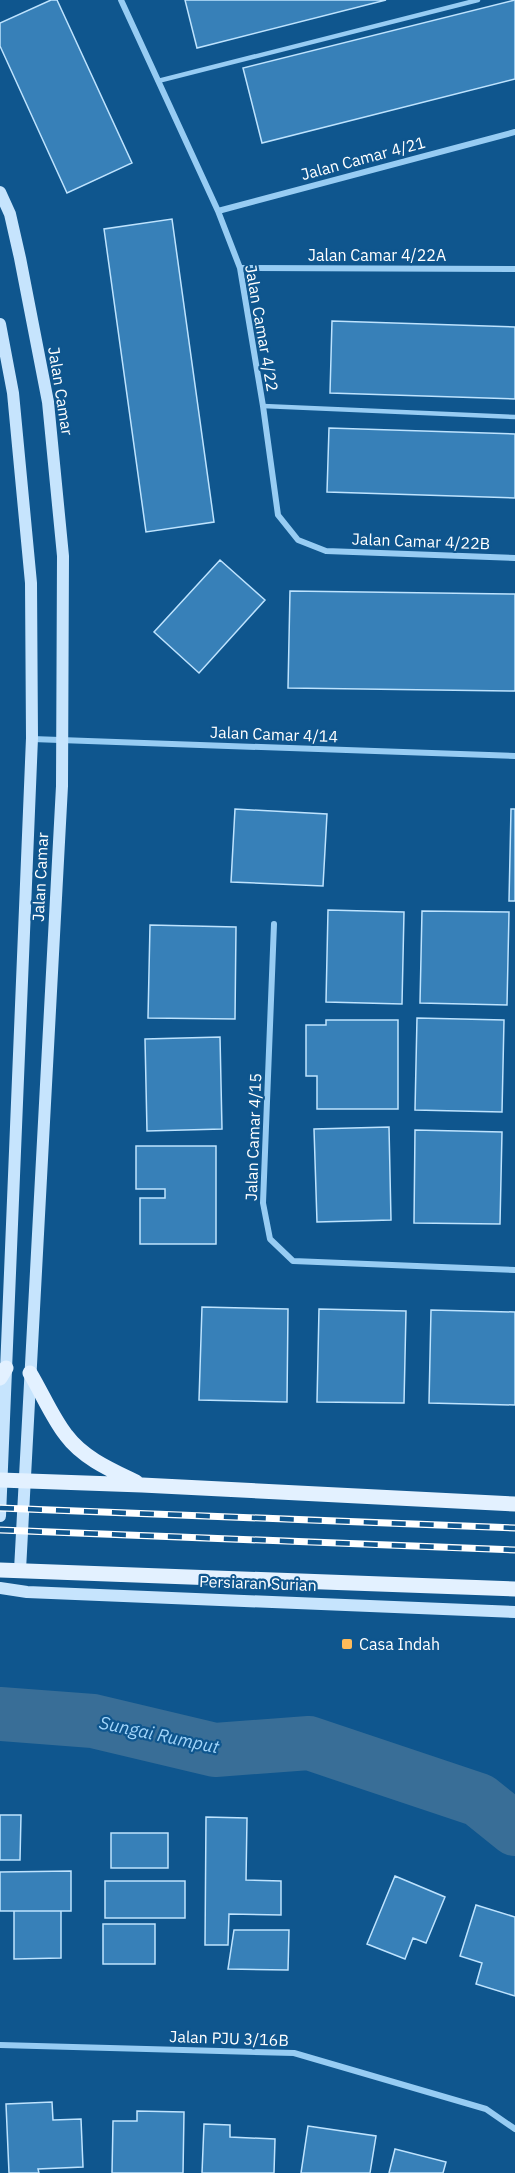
<svg xmlns="http://www.w3.org/2000/svg" width="515" height="2173" viewBox="0 0 515 2173" font-family="'IBM Plex Sans',sans-serif">
<rect width="100%" height="100%" fill="#0f568e"/>
<g fill="none" stroke-linecap="round" stroke-linejoin="round">
<!-- river -->
<path stroke="#396e97" stroke-width="54" d="M0 1714 93 1721 215 1750 309 1743 479 1800 515 1829"/>
</g>
<!-- building -->
<path fill="#3780b8" stroke="#bee3fe" stroke-width="1.5" d="M51 0H57L132 163 67 193 0 46V23Z
M185 0H386L197 48Z
M515 0V79L262 143 243 68Z
M172 219 214 522 146 532 104 229Z
M332 321 515 327V399L330 393Z
M329 428 515 434V498L327 492Z
M220 560 265 600 199 673 154 632Z
M290 591 515 594V691L288 688Z
M235 809 327 814 323 886 231 882Z
M511 809H515V901H509Z
M328 910 404 912 402 1004 326 1002Z
M422 911 509 912 507 1005 420 1003Z
M150 925 236 927 235 1019 148 1018Z
M417 1018 504 1020 502 1112 415 1110Z
M326 1020H398V1109H317V1076H306V1025H326Z
M220 1037 222 1129 147 1131 145 1039Z
M389 1127 391 1220 317 1222 314 1129Z
M415 1130 502 1132 500 1224 414 1223Z
M136 1146H216V1244H140V1198H165V1189H136Z
M202 1307 288 1309 287 1402 199 1400Z
M319 1309 406 1311 404 1403 317 1402Z
M431 1310 515 1312V1405L429 1403Z
M0 1815H21L20 1860H0Z
M206 1817 247 1818 246 1880 281 1881V1915L229 1914 228 1945H205Z
M111 1833H168V1868H111Z
M71 1871V1911H0V1872Z
M395 1876 445 1897 426 1943 413 1938 405 1959 367 1944Z
M105 1881H185V1918H105Z
M476 1905 515 1917V1996L476 1984 482 1963 460 1956Z
M14 1911H61V1958L14 1959Z
M103 1924H155V1964H103Z
M234 1930H289L288 1970 228 1969Z
M52 2102 53 2120 81 2119 83 2167 38 2169 39 2173H9L6 2104Z
M137 2111 184 2112 183 2173H112L113 2121H137Z
M204 2124 230 2125V2137L275 2139 274 2173H202Z
M308 2126 376 2136 370 2173H301Z
M395 2149 446 2162 443 2173H389Z"/>
<g fill="none" stroke-linecap="round" stroke-linejoin="round">
<!-- lane -->
<path stroke="#97ccf3" stroke-width="4.5" d="M158 81 478 0
M263 406 515 417"/>
<!-- street -->
<path stroke="#97ccf3" stroke-width="6" d="M121 0 218 211 240 268 263 406 278 515 298 540 326 551 515 558
M218 211 515 132
M240 268 515 269
M32 739 515 756
M274 924 263 1203 270 1239 293 1261 515 1270
M0 2045 294 2053 486 2109 515 2129"/>
<!-- secondary -->
<path stroke="#c6e4fd" stroke-width="12" d="M0 192 10 214 20 258 48 402 63 556 62 786 20 1570
M0 324 13 393 31 583 32 738 0 1516
M0 1588 27 1592 515 1612"/>
<!-- primary -->
<path stroke="#e3f1ff" stroke-width="15" d="M30 1373C42 1393 52 1417 66 1435 83 1458 111 1470 136 1482
M0 1378 6 1368
M0 1480 142 1485 515 1504
M0 1570 515 1589"/>
<!-- rail casing -->
<g stroke="#fff" stroke-width="7">
<path id="rail" d="M0 1508 515 1528
M0 1530 515 1550"/>
</g>
<!-- rail -->
<use href="#rail" stroke="#0f568e" stroke-width="4.5" stroke-dasharray="14" stroke-linecap="butt"/>
</g>
<!-- markers -->
<rect fill="#ffbb59" stroke="#0f568e" stroke-width="2" x="341" y="1638" width="12" height="12" rx="3"/>
<g text-anchor="middle" stroke-width="4.5" stroke-linejoin="round" paint-order="stroke">
<!-- street labels -->
<g font-size="16" fill="#fff" stroke="#0f568e">
<text transform="translate(363 158) rotate(-15)" y="6">Jalan Camar 4/21</text>
<text x="377" y="261">Jalan Camar 4/22A</text>
<text transform="translate(262 328) rotate(80)" y="6">Jalan Camar 4/22</text>
<text transform="translate(61 391) rotate(81)" y="6">Jalan Camar</text>
<text transform="translate(421 541) rotate(2)" y="6">Jalan Camar 4/22B</text>
<text transform="translate(274 734) rotate(2)" y="6">Jalan Camar 4/14</text>
<text transform="translate(40 877) rotate(-87)" y="6">Jalan Camar</text>
<text transform="translate(253 1137) rotate(-88)" y="6">Jalan Camar 4/15</text>
<text transform="translate(258 1583) rotate(2)" y="6">Persiaran Surian</text>
<text transform="translate(229 2038) rotate(2)" y="6">Jalan PJU 3/16B</text>
</g>
<!-- poi labels -->
<g font-size="16" fill="#fff" stroke="#0f568e" text-anchor="start">
<text x="359" y="1650">Casa Indah</text>
</g>
<!-- water labels -->
<g font-size="18" font-style="italic" fill="#a2d5fa" stroke="#0f568e">
<text transform="translate(159 1735) rotate(12)" y="6">Sungai Rumput</text>
</g>
</g>
</svg>
